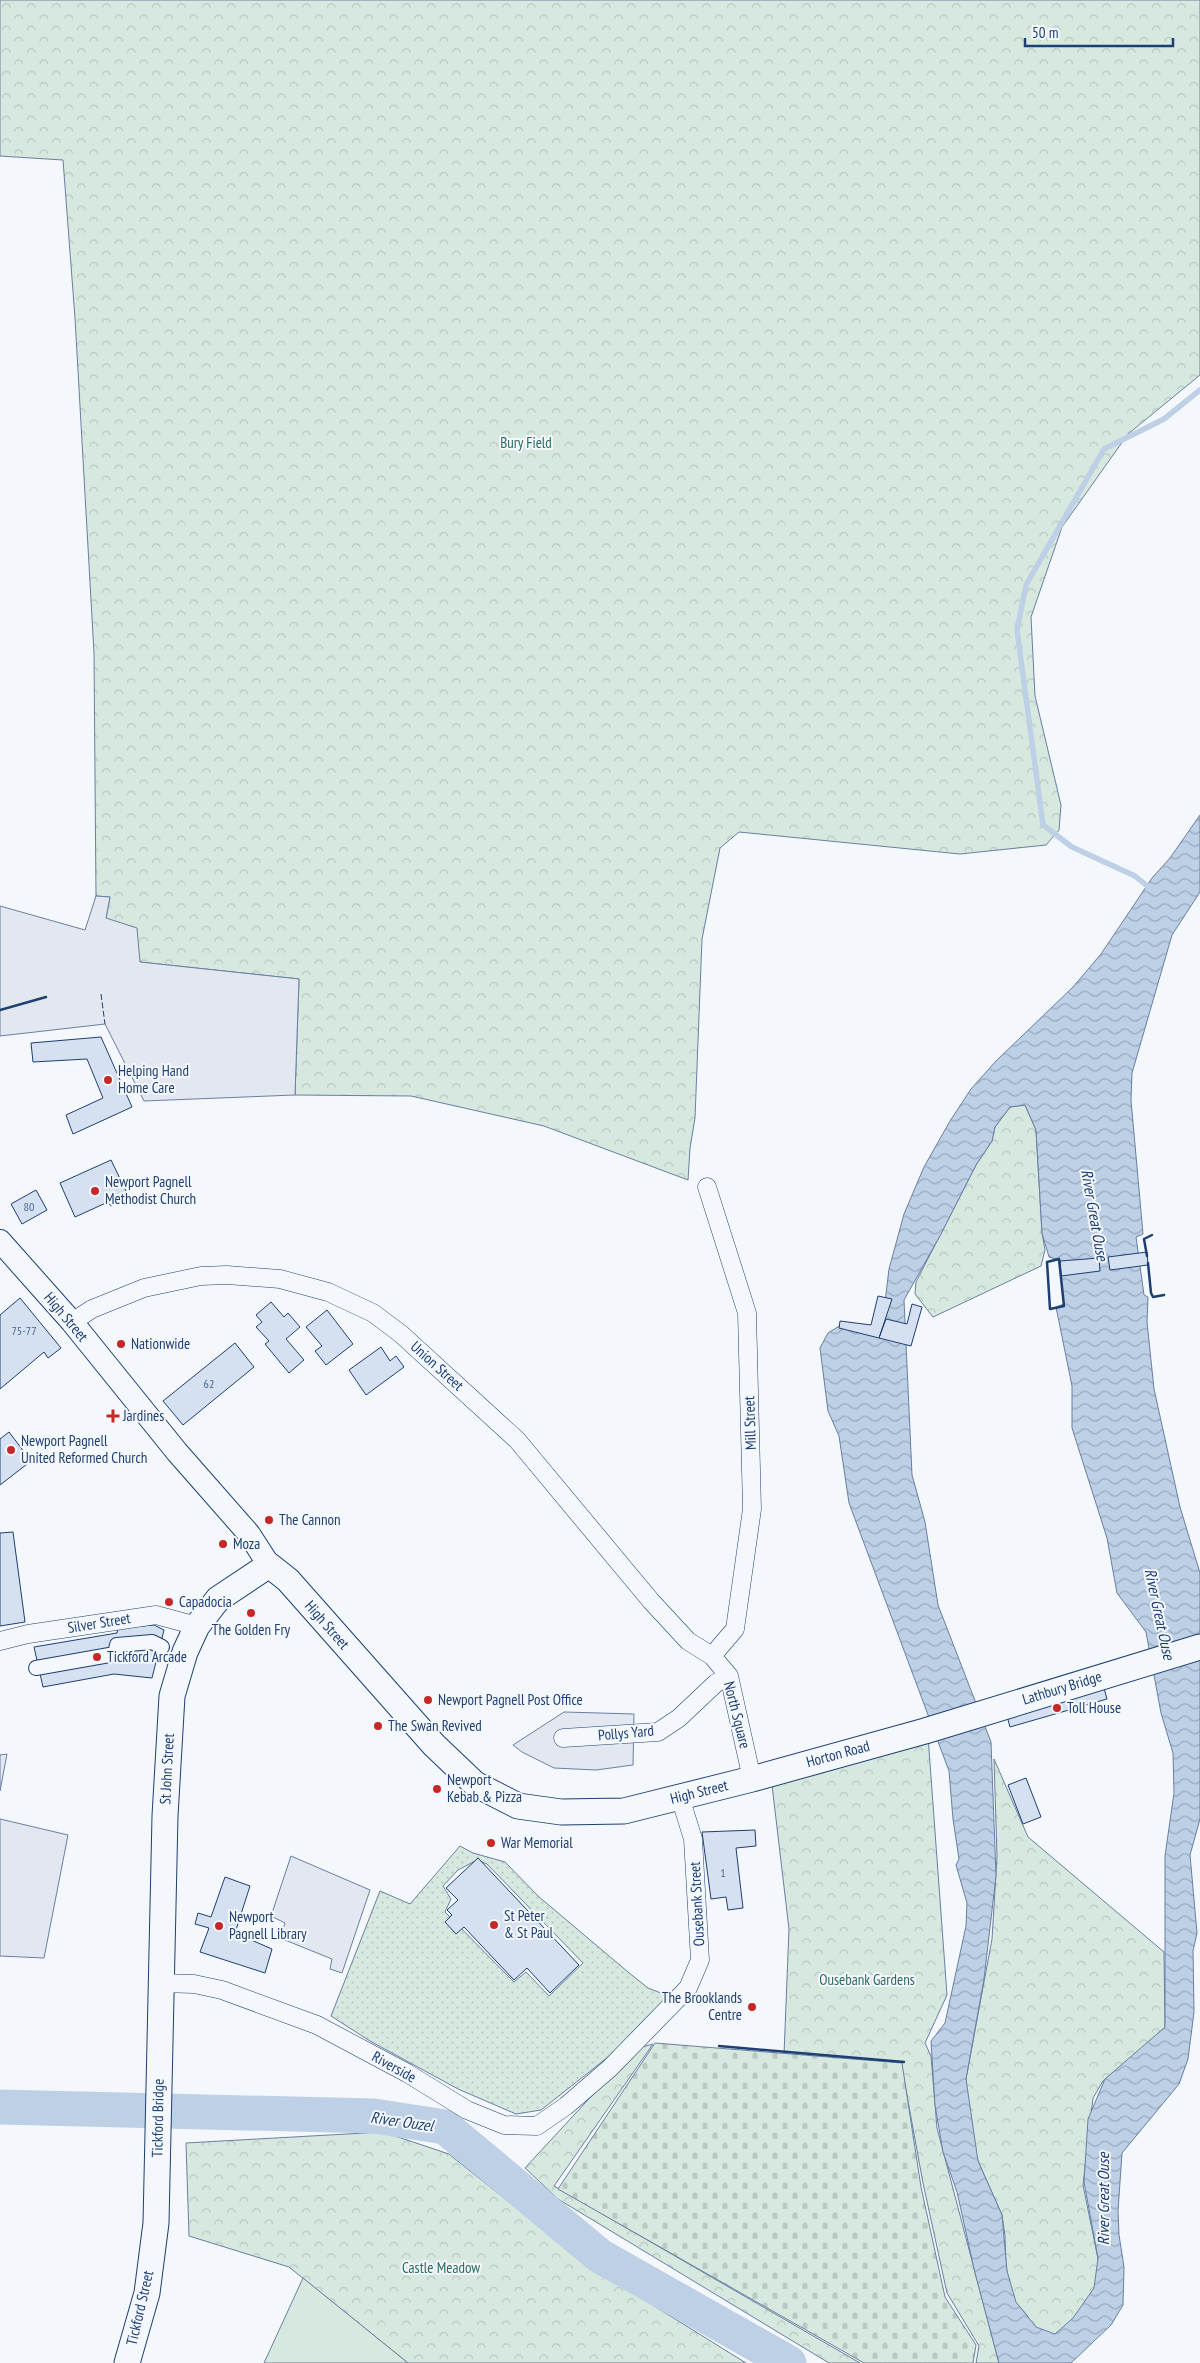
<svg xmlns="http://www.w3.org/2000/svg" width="1200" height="2363" viewBox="0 0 1200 2363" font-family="'PT Sans Narrow',sans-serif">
<defs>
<pattern id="grass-dots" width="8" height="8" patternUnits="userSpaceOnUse" patternTransform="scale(1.25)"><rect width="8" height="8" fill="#d7e8df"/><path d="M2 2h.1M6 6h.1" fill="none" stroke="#b8c8c3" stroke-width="1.8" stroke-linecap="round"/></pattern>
<pattern id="forest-crowns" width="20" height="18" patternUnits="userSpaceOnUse" patternTransform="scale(1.25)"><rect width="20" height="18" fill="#d7e8df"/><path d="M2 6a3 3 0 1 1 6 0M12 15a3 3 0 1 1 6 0" fill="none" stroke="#b8c8c3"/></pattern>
<pattern id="cemetery-stones" width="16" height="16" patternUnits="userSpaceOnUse" patternTransform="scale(1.25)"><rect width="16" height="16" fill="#d7e8df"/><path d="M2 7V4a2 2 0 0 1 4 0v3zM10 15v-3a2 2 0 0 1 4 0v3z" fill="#b8c8c3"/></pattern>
<pattern id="water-waves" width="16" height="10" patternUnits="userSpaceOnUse" patternTransform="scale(1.25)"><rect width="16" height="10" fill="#bed0e5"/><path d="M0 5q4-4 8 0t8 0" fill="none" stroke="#9aaabe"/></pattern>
</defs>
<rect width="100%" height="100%" fill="#f4f7fb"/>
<!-- grass -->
<path fill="url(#grass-dots)" stroke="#687fa3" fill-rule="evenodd" d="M460 1846 473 1853 505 1862 538 1896 628 1972 648 1988 671 1997 617 2050 541 2110 516 2114 458 2089 370 2041 331 2016 380 1891 410 1904ZM477 1860 487 1864 583 1963 549 1996 526 1972 514 1982 445 1912 451 1899 443 1886 458 1870Z"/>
<!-- forest -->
<path fill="url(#forest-crowns)" stroke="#687fa3" d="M0 0H1200V375L1128 434 1062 527 1031 617 1035 696 1061 805 1059 830 1046 845 960 854 739 832 720 848 702 939 695 1118 690 1148 688 1180 544 1126 411 1096 295 1095 299 979 140 962 106 918 110 897 96 896 94 653 75 318 63 160 0 156Z
M1025 1105 1036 1130 1042 1233 1045 1250 1041 1266 933 1317 915 1294 916 1282 976 1165 992 1141 995 1127 1010 1107Z
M928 1736 947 1995 925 2043 931 2056 937 2128 999 2363H976L979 2346 947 2293 923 2183 901 2063 784 2055 789 1929 772 1785Z
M994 1759 1028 1837 1164 1952 1165 2027 1162 2044 1121 2067 1103 2081 1093 2098 1083 2185 1099 2264 1097 2283 1089 2312 1047 2339 1033 2331 1027 2315 1016 2303 1011 2289 1006 2267 1005 2236 1002 2215 978 2161 964 2107 966 2079 992 1939 997 1857Z
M653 2044 554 2186 860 2363H829L558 2199 525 2168 635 2049Z
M383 2132 449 2154 585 2263 746 2363H408L289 2267 189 2236 186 2143Z"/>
<!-- cemetery -->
<path fill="url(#cemetery-stones)" stroke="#687fa3" d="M655 2043 902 2063 921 2187 945 2297 976 2345 973 2363H864L558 2189Z"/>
<!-- pitch -->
<path fill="#d7e8df" stroke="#687fa3" d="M303 2278 408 2363H264Z"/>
<!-- parking -->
<path fill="#e3e8f0" stroke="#687fa3" d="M96 896 110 897 106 918 137 928 140 962 299 979 295 1095 144 1101 105 1024 0 1036V906L85 930Z
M564 1712 634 1714 633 1765 596 1770 554 1768 522 1752 513 1745Z
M7 1754 0 1791V1755Z
M0 1819 68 1835 44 1958 0 1956Z
M291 1856 370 1890 342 1973 330 1969 332 1959 280 1938 285 1923 271 1916Z"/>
<!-- water -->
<path fill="url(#water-waves)" stroke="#687fa3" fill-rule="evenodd" d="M1200 815V892L1172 935 1132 1073 1131 1100 1143 1234 1136 1237 1144 1295 1148 1297 1147 1322 1154 1389 1180 1507 1200 1573V1819L1190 1855 1197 1933 1193 1951 1194 2012 1188 2059 1179 2084 1122 2153 1118 2211 1119 2235 1124 2267 1123 2305 1111 2325 1071 2363H999L975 2273 957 2192 943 2152 935 2105 931 2041 945 2023 966 1926 967 1903 956 1865 959 1859 953 1819 949 1771 849 1503 839 1436 828 1411 820 1348 828 1333 844 1323 876 1328 885 1302 889 1269 904 1214 924 1167 950 1121 971 1089 996 1061 1073 987 1101 954 1152 878 1170 858ZM1025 1105 1036 1130 1042 1233 1049 1257 1059 1260 1064 1304 1056 1307 1072 1386V1428L1107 1538 1117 1593 1146 1632 1161 1713 1173 1753 1174 1793 1165 1856V2027L1105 2079 1088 2119 1084 2182 1098 2258 1094 2288 1073 2318 1055 2334 1036 2327 1016 2302 1007 2271 1002 2215 978 2161 966 2079 984 1979 996 1876 991 1742 938 1605 925 1522 912 1475 904 1300 941 1234 976 1165 992 1141 995 1127 1010 1107Z"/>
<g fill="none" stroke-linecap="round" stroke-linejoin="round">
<!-- stream -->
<path stroke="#bed0e5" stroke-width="5.5" d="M1152 890 1135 876 1072 847 1043 825 1017 630 1026 585 1104 449 1164 419 1200 390"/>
<!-- river -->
<path stroke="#bed0e5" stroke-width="35" d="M0 2107 374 2116 445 2127 600 2256 789 2363"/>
</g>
<!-- building -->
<path fill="#d5e0f0" stroke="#1d3f73" d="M101 1037 132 1107 73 1134 66 1115 103 1098 87 1059 33 1062 31 1043Z
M111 1160 129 1197 111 1206 108 1202 75 1217 60 1183Z
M36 1190 47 1210 22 1224 11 1204Z
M1147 1252 1148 1265 1110 1270 1108 1257Z
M1099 1258 1100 1271 1061 1276 1060 1261Z
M878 1296 892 1299 879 1338 839 1328 840 1321 871 1325Z
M20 1298 61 1348 48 1358 44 1352 0 1389V1315Z
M271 1302 284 1317 288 1313 300 1327 286 1339 304 1360 289 1373 265 1344 269 1341 256 1327 262 1322 256 1315Z
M912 1304 922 1307 911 1346 879 1338 886 1319 907 1324Z
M327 1310 353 1344 326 1365 315 1351 322 1346 306 1327Z
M235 1343 254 1367 183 1425 163 1401Z
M381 1347 390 1361 396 1356 404 1367 366 1395 349 1370Z
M9 1432 31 1461 0 1485V1439Z
M13 1532 25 1622 0 1626V1533Z
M154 1625 164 1630 152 1678 114 1674 43 1687 34 1647 117 1633 118 1628Z
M1104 1688 1107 1699 1010 1727 1007 1716Z
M1026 1778 1041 1817 1023 1824 1008 1785Z
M755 1830 756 1846 736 1848 743 1908 728 1910 726 1897 711 1899 702 1832Z
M478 1858 579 1965 550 1993 527 1968 514 1980 464 1927 456 1934 445 1922 452 1915 447 1910 458 1900 446 1888Z
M225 1877 250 1886 235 1933 272 1949 265 1973 200 1952 209 1928 195 1924 198 1913 211 1917Z"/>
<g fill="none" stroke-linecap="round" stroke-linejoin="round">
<!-- pedestrian casing -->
<g stroke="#1d3f73" stroke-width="16">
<path id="pedestrian" d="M36 1668 115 1654 117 1645 152 1642 162 1647"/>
</g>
<!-- minor casing -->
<g stroke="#1d3f73" stroke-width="19">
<path id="minor" d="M707 1187 747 1313 752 1509 735 1629 712 1656
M72 1322 92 1309 144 1288 201 1276 227 1275 280 1279 328 1292 373 1313 401 1334 517 1440 651 1601 688 1641 712 1656 729 1676 752 1779
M0 1641 28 1634 156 1615 197 1626
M563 1738 658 1732 679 1718 716 1683 729 1676
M161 1983 194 1984 222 1990 317 2025 407 2073 467 2110 504 2125 537 2126 566 2106 610 2068 688 1988 700 1960 693 1839 680 1797"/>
</g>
<!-- tertiary casing -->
<g stroke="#1d3f73" stroke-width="24">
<path id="tertiary" d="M0 1241 72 1322 177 1452 249 1534 269 1565"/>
</g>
<!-- secondary casing -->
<g stroke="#1d3f73" stroke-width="27">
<path id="secondary" d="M127 2363 147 2293 156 2223 165 1816 172 1696 185 1652 197 1626 218 1599 269 1565 288 1580 434 1745 475 1784 518 1806 561 1812 624 1811 752 1779 925 1731 1200 1647"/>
</g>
<!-- pedestrian -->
<use href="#pedestrian" stroke="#f4f7fb" stroke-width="14"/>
<!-- minor -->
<use href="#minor" stroke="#f4f7fb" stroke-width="18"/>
<!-- tertiary -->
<use href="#tertiary" stroke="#f4f7fb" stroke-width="22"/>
<!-- secondary -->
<use href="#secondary" stroke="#f4f7fb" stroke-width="25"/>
<!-- fence -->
<path stroke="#1d3f73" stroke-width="1" stroke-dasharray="6 2.5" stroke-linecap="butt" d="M101 994 105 1024"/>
<!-- wall -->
<path stroke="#1d3f73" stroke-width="2.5" d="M0 1010 46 997
M1147 1256 1144 1239 1152 1235
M1059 1259 1064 1306 1050 1309 1047 1262Z
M1148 1263 1151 1293 1153 1297 1164 1295
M719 2046 904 2062"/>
</g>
<!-- markers -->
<g fill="#c62828" stroke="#f4f7fb" stroke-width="2">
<circle cx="108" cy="1080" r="5"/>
<circle cx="95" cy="1191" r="5"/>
<circle cx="121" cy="1344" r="5"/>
<path d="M110.5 1408.5h5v5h5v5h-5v5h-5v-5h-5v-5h5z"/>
<circle cx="11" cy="1450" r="5"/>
<circle cx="269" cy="1520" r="5"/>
<circle cx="223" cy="1544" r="5"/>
<circle cx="169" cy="1602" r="5"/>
<circle cx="251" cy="1613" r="5"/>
<circle cx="97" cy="1657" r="5"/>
<circle cx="428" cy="1700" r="5"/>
<circle cx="1057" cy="1708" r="5"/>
<circle cx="378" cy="1726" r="5"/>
<circle cx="437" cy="1789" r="5"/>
<circle cx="491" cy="1843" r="5"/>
<circle cx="494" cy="1925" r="5"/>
<circle cx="219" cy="1926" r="5"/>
<circle cx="752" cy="2007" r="5"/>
</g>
<g text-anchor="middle" stroke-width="4" stroke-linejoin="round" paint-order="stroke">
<!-- number labels -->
<g font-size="12" fill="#4b6792">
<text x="29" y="1211">80</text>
<text x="24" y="1335">75-77</text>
<text x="209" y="1388">62</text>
<text x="723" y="1877">1</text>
</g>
<!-- park labels -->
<g font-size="15" fill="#2c6c60" stroke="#f4f7fb">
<text x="526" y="448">Bury Field</text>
<text x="867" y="1985">Ousebank Gardens</text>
<text x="441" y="2273">Castle Meadow</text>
</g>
<!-- poi labels -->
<g font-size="15" fill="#1d3f73" stroke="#f4f7fb" text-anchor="start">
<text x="118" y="1076">Helping Hand<tspan x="118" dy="17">Home Care</tspan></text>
<text x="105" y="1187">Newport Pagnell<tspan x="105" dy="17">Methodist Church</tspan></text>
<text x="131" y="1349">Nationwide</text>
<text x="123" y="1421">Jardines</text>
<text x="21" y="1446">Newport Pagnell<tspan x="21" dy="17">United Reformed Church</tspan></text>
<text x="279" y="1525">The Cannon</text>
<text x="233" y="1549">Moza</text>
<text x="179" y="1607">Capadocia</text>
<text x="251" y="1635" text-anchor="middle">The Golden Fry</text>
<text x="107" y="1662">Tickford Arcade</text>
<text x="438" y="1705">Newport Pagnell Post Office</text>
<text x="1067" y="1713">Toll House</text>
<text x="388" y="1731">The Swan Revived</text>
<text x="447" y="1785">Newport<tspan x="447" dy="17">Kebab &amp; Pizza</tspan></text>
<text x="501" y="1848">War Memorial</text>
<text x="504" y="1921">St Peter<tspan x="504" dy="17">&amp; St Paul</tspan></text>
<text x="229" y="1922">Newport<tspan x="229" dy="17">Pagnell Library</tspan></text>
<text x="742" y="2003" text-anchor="end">The Brooklands<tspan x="742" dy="17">Centre</tspan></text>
</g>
<!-- street labels -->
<g font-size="15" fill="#1d3f73" stroke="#f4f7fb">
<text transform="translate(66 1317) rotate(50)" y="5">High Street</text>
<text transform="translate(437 1366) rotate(42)" y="5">Union Street</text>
<text transform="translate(750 1423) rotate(-92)" y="5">Mill Street</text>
<text transform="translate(99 1623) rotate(-9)" y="5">Silver Street</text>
<text transform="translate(327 1625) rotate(49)" y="5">High Street</text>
<text transform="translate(1062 1688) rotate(-17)" y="5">Lathbury Bridge</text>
<text transform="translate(737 1715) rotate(76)" y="5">North Square</text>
<text transform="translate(626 1733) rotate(-5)" y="5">Pollys Yard</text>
<text transform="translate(838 1754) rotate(-15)" y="5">Horton Road</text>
<text transform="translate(167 1769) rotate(-87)" y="5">St John Street</text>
<text transform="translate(699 1792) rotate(-14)" y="5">High Street</text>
<text transform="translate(697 1904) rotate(-93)" y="5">Ousebank Street</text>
<text transform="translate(394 2067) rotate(29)" y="5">Riverside</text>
<text transform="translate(158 2118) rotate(-89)" y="5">Tickford Bridge</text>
<text transform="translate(140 2308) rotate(-77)" y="5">Tickford Street</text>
</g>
<!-- water labels -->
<g font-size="16" font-style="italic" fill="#1d3f73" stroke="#f4f7fb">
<text transform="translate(1095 1215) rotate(80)" y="6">River Great Ouse</text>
<text transform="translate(1160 1614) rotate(78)" y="6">River Great Ouse</text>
<text transform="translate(402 2121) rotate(8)" y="6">River Ouzel</text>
<text transform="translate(1103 2199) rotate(-90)" y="6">River Great Ouse</text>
</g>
</g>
<!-- scale -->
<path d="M1025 38v8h148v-8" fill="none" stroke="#1d3f73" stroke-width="2.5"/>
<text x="1032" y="38" font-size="15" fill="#1d3f73" stroke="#f4f7fb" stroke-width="4" paint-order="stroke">50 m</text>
</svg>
